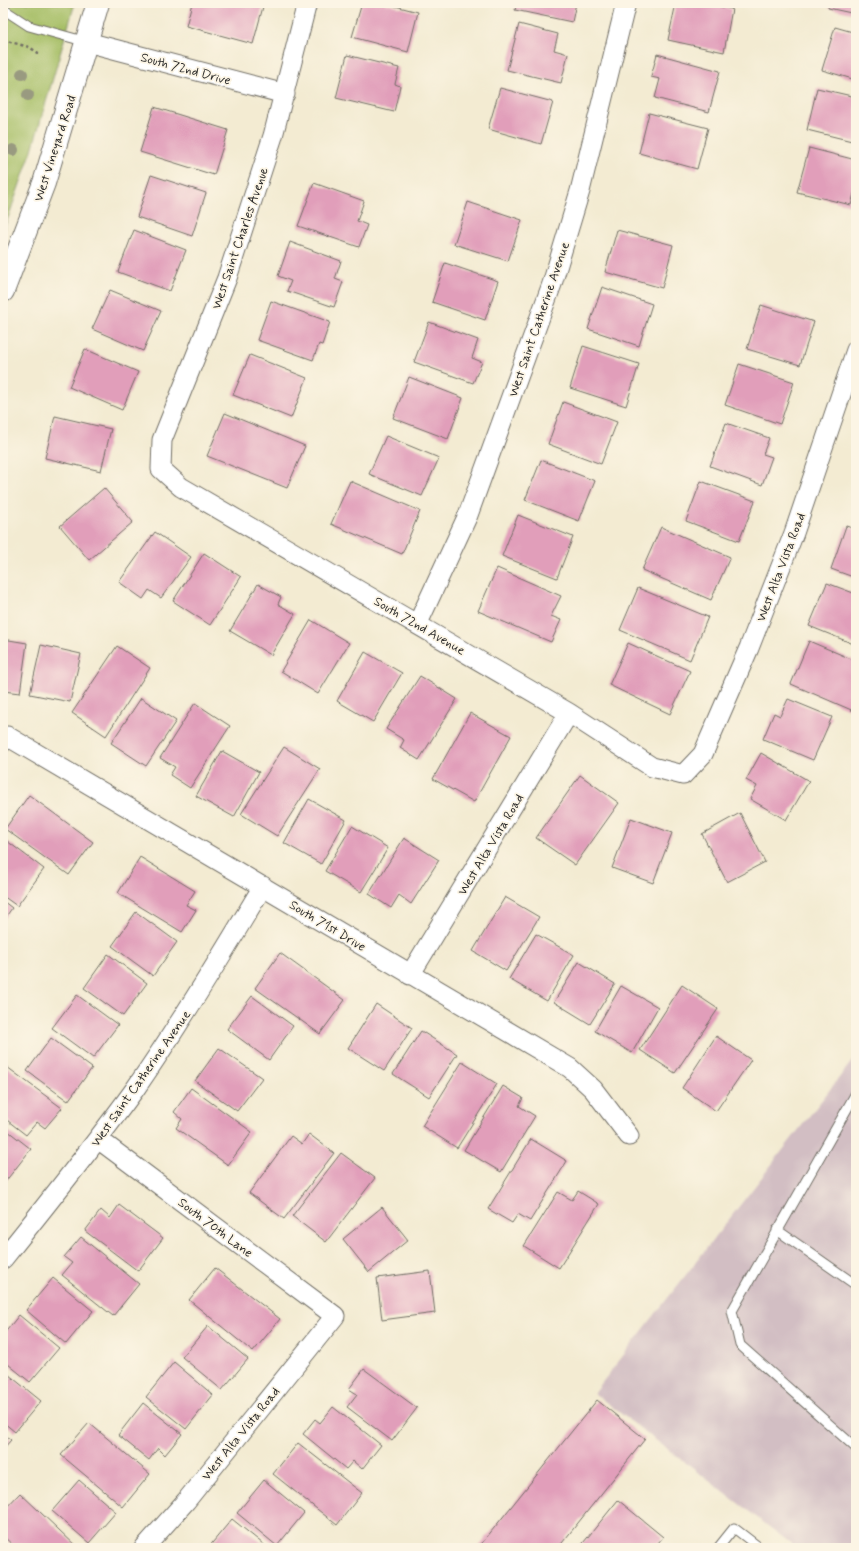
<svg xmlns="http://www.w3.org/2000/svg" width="859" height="1551" viewBox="0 0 859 1551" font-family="Mynerve,sans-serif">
<rect width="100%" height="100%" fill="#fcf5e5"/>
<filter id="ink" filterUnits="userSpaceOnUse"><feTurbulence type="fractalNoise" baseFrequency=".025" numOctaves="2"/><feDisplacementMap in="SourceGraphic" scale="8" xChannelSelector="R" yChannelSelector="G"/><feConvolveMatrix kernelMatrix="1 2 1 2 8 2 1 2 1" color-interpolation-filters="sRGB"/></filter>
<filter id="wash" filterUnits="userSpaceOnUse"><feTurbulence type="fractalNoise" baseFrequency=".012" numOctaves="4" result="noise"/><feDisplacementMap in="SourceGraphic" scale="16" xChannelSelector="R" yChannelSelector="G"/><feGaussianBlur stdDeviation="0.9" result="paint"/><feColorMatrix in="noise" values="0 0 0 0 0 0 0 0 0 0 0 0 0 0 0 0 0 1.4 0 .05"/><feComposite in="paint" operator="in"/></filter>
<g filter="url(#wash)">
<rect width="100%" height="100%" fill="#f3ebd2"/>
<!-- industrial -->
<path fill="#d2bec3" d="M856 1056V1548H797L594 1393Z"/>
<!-- green -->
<path fill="#a4bd64" stroke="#687448" d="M3 3H75L32 150 3 232Z"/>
<g id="blocks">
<!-- building -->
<path fill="#e19eba" d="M192 3H264L253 44 186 26Z
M362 3H384L418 12 408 52 352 37Z
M517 3H576L572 22 515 10Z
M676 3H702L732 9 724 52 668 40Z
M829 3H856V14L828 8Z
M519 24 558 34 554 50 568 54 561 83 507 70Z
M835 27 856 33V80L822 70Z
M657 54 720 71 709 112 655 98 660 79 651 77Z
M347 55 399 68 395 84 400 86 394 112 336 98Z
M500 88 553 102 541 144 488 129Z
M817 88 856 97V142L807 130Z
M154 107 228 130 214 175 140 152Z
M649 113 708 128 697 169 639 153Z
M809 148 856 160V186L851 205 797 192Z
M151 175 206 193 192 236 137 217Z
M314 183 364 201 357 221 367 225 359 247 298 226Z
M468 202 522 220 508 261 454 244Z
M134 230 186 250 170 291 118 272Z
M617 230 673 245 662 288 605 272Z
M290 242 341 261 335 279 343 282 334 307 287 291 291 281 278 276Z
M445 263 498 281 485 320 432 302Z
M602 287 652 304 639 346 588 329Z
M110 290 161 311 143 351 92 329Z
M271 301 330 322 322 345 319 344 313 360 257 340Z
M761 305 814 322 800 365 747 349Z
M429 322 478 340 472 358 482 362 473 383 414 362Z
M583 346 639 364 626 406 570 388Z
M85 349 138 372 122 410 69 387Z
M250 355 307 378 291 418 233 395Z
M739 364 794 382 780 424 725 405Z
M409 377 463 398 448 439 393 418Z
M563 402 617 422 601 464 548 444Z
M225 413 305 446 287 488 207 456Z
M55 416 111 429 101 471 45 458Z
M726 423 769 438 763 454 772 457 762 485 710 466Z
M386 436 439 458 422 496 369 474Z
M541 460 595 481 579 521 525 500Z
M350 481 420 511 402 554 331 524Z
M701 481 755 501 739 541 686 521Z
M104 488 133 522 89 560 60 526Z
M518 515 573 537 557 578 502 556Z
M846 526 856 529V578L831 569Z
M661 527 730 557 711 600 642 570Z
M155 532 191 557 161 598 149 590 143 599 119 582Z
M204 553 241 577 210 625 173 601Z
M497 568 561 596 551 616 561 620 551 642 478 611Z
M827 583 856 594V645L809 626Z
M258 584 281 597 278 604 295 614 271 655 230 631Z
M638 588 708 617 690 660 620 630Z
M311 620 349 643 318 694 281 671Z
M3 639 27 643 20 693 3 691Z
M809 641 856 661V712L791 684Z
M628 643 690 671 670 714 609 685Z
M41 645 81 654 70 702 30 694Z
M117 646 150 668 106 736 72 713Z
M365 652 402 673 373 722 337 701Z
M420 676 457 699 419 760 400 748 404 740 386 729Z
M141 698 176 721 146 766 111 743Z
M788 699 832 717 813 760 763 739 774 713 780 716Z
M195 703 230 726 190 788 170 775 175 767 160 758Z
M470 713 511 736 474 802 433 779Z
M284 747 320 769 277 836 241 814Z
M222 751 259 772 234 817 196 796Z
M761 753 809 781 786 820 750 799 757 786 746 780Z
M580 775 619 803 575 865 536 838Z
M29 795 93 842 69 875 5 829Z
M309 799 346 820 321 864 284 843Z
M740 813 765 862 727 882 702 834Z
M631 818 672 833 653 883 612 868Z
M352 826 388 848 361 892 325 871Z
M3 838 44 869 17 906 3 896Z
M404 838 439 860 411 904 399 895 391 908 369 894Z
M140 857 195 891 186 905 196 910 182 932 118 893Z
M505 897 539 917 506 971 473 951Z
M3 901 12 908 3 921Z
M136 912 177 942 153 976 112 946Z
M536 934 574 955 547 1001 509 979Z
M280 953 345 1000 320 1034 255 988Z
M108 954 147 983 123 1016 84 988Z
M579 962 615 984 590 1024 554 1002Z
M682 985 718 1009 675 1073 640 1050Z
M621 986 658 1007 632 1053 595 1031Z
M77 995 118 1025 93 1058 52 1028Z
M252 996 293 1026 269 1060 227 1029Z
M376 1004 412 1028 384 1071 348 1048Z
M421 1031 457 1054 429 1097 393 1074Z
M716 1036 751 1060 716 1111 682 1088Z
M51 1038 92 1068 68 1101 27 1071Z
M219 1048 262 1078 237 1111 195 1081Z
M462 1062 497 1084 457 1148 422 1126Z
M3 1064 62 1108 45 1128 37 1122 26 1135 3 1117Z
M503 1086 523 1098 519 1106 535 1116 501 1172 464 1150Z
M191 1088 252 1132 228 1165 176 1128 182 1119 174 1112Z
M3 1127 31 1149 5 1182 3 1181Z
M309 1134 334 1153 284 1219 249 1193 291 1136 302 1144Z
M531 1139 567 1161 530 1221 518 1214 512 1223 488 1209Z
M341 1153 375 1178 326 1242 292 1216Z
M578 1191 599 1204 559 1268 524 1246 558 1192 572 1200Z
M119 1205 163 1238 138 1271 85 1231 101 1210 110 1218Z
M382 1207 408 1240 369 1272 343 1239Z
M81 1237 139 1284 113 1316 62 1275 72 1263 64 1257Z
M215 1268 280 1319 253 1352 189 1300Z
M430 1271 435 1313 382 1320 377 1278Z
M53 1278 93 1311 66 1344 26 1310Z
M19 1315 59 1348 30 1382 3 1360V1335Z
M208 1326 248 1359 222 1390 182 1357Z
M174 1362 213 1395 186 1429 146 1397Z
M364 1369 417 1408 392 1441 347 1407 357 1394 349 1389Z
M3 1370 41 1401 15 1432 3 1422Z
M597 1400 645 1439 558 1548H478Z
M143 1403 182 1434 165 1455 158 1448 149 1460 118 1435Z
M333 1407 381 1445 362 1469 353 1461 346 1469 303 1434 315 1419 320 1423Z
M89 1423 150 1474 123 1507 61 1455Z
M3 1433 11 1440 3 1449Z
M298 1443 362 1493 337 1525 273 1474Z
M79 1480 116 1512 89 1543 52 1511Z
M264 1480 304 1513 277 1546 237 1513Z
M20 1493 78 1548H16L3 1536V1511Z
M618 1500 663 1537 654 1548H579Z
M232 1519 268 1548H208Z"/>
</g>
</g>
<g filter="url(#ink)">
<use href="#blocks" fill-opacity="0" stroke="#716e65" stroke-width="1"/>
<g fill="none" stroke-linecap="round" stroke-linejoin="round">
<!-- service casing -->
<g stroke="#716e65" stroke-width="11">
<path id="service" d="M3 9 29 26 87 42
M856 1093 732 1311 740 1345 856 1448
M777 1230 856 1285
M718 1548 734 1528 760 1548"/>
</g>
<!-- minor casing -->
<g stroke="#716e65" stroke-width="21">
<path id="minor" d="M307 3 273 136 227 278 162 440 161 469 181 487 569 713 652 767 683 775 703 754 749 648 794 533 856 350
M87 42 285 94
M418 623 468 515 552 284 580 191 626 3
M3 742 7 736 570 1068 593 1089 629 1136
M410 975 569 713
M98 1139 335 1316 186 1501 144 1548
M3 1259C48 1203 93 1147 135 1089 181 1023 222 955 263 886"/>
</g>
<!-- tertiary casing -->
<g stroke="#716e65" stroke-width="24">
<path id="tertiary" d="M3 291 44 183 98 3"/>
</g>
<!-- path -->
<path stroke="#716e65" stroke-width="2.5" stroke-dasharray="3 3" stroke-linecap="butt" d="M3 40 29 47 40 54"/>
<!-- service -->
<use href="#service" stroke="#fff" stroke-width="9"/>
<!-- minor -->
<use href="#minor" stroke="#fff" stroke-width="19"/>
<!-- tertiary -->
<use href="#tertiary" stroke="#fff" stroke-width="22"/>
</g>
<!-- trees -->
<g fill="#999a80">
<circle cx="22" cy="74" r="6"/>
<circle cx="28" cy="95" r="6"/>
<circle cx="13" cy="150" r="6"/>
</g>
</g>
<g text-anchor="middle" stroke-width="3.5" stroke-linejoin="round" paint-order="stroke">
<!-- street labels -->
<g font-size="13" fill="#2b2b2b" stroke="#fcf5e5">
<text transform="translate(186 68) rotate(15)" y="5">South 72nd Drive</text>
<text transform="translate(54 148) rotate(-72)" y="5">West Vineyard Road</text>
<text transform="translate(239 238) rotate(-71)" y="5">West Saint Charles Avenue</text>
<text transform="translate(538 319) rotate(-71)" y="5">West Saint Catherine Avenue</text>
<text transform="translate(780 567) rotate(-69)" y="5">West Alta Vista Road</text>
<text transform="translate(420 625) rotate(30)" y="5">South 72nd Avenue</text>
<text transform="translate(490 844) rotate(-59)" y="5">West Alta Vista Road</text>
<text transform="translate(328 925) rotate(31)" y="5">South 71st Drive</text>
<text transform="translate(140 1078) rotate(-55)" y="5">West Saint Catherine Avenue</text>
<text transform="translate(216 1227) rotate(37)" y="5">South 70th Lane</text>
<text transform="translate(240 1433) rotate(-51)" y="5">West Alta Vista Road</text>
</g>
</g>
<!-- margin -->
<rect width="859" height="1551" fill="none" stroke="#fcf5e5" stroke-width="16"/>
</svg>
